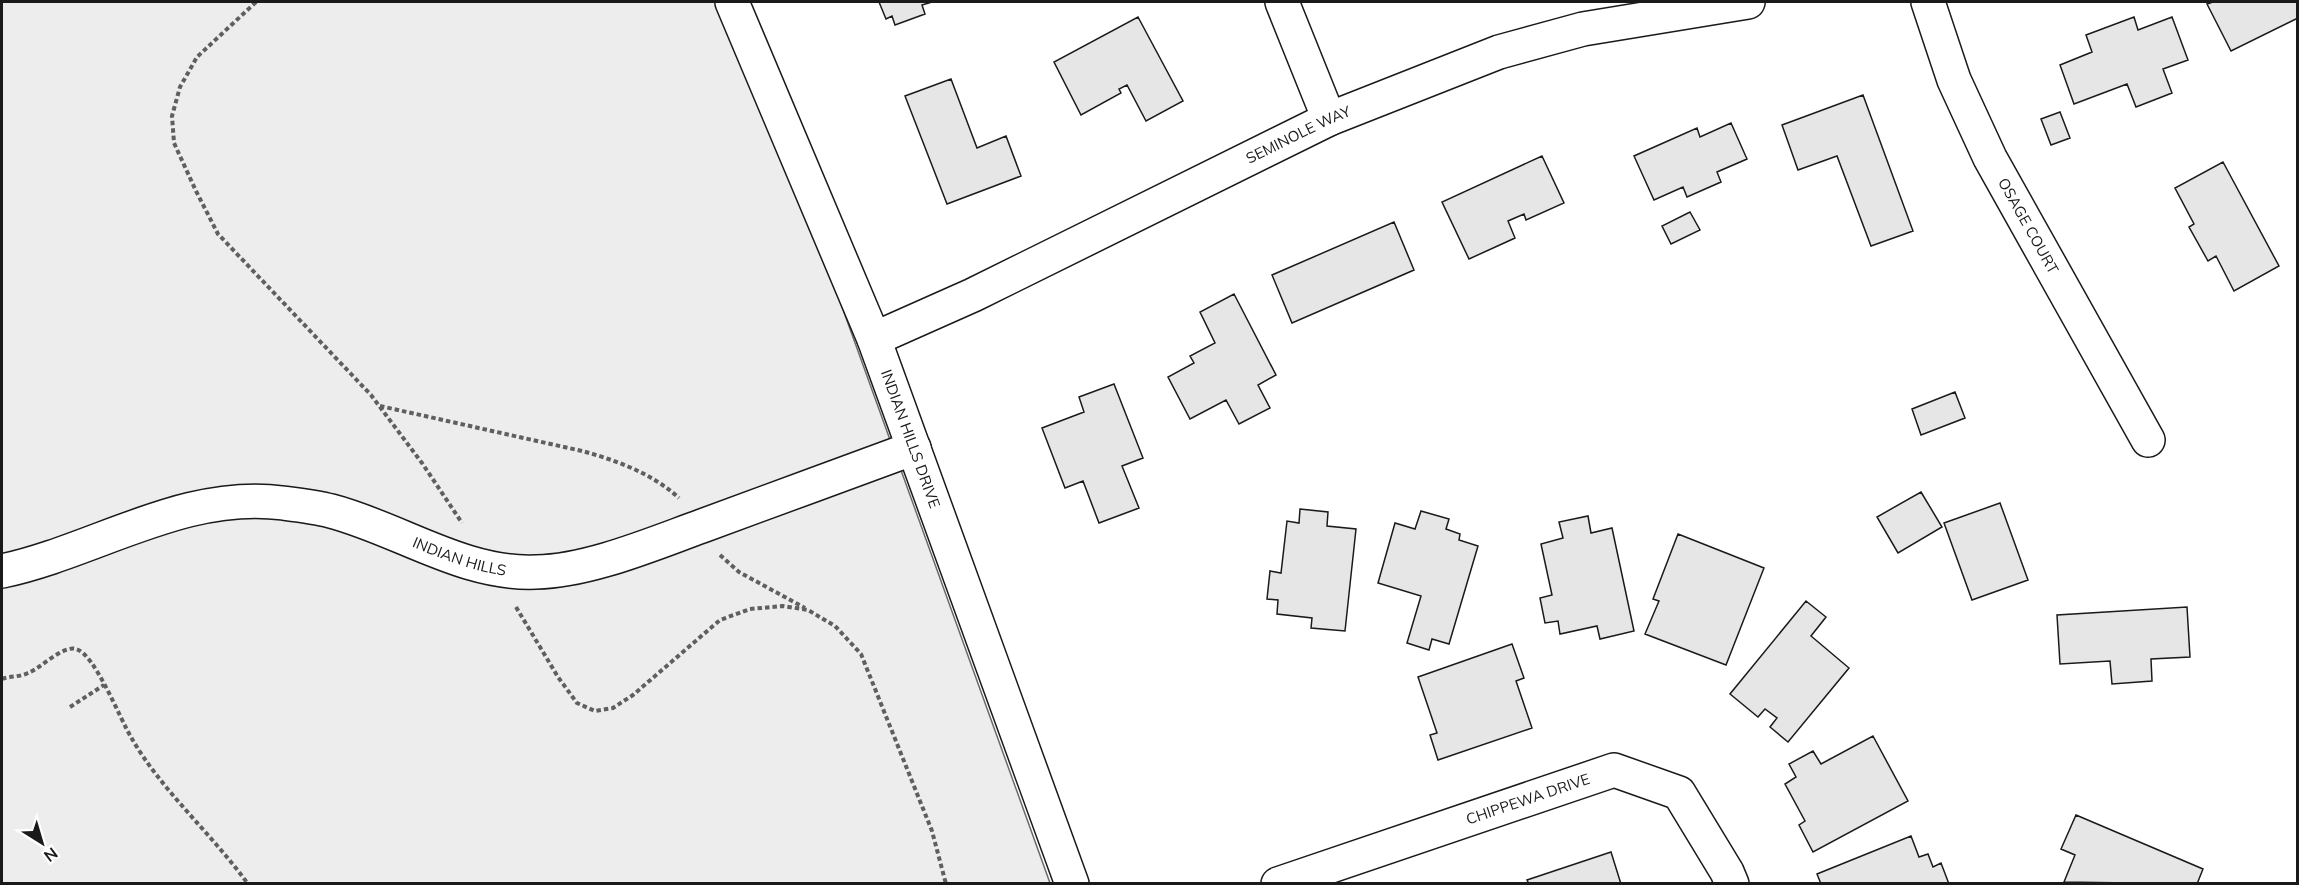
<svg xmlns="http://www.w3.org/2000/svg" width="2299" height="885" viewBox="0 0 2299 885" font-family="Mulish,sans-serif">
<rect width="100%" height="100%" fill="#fff"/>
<!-- built -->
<path fill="#ededed" stroke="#6a6a6a" stroke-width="1.5" d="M2 2H732L1050 883 2 884Z"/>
<!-- building -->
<path fill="#e6e6e6" stroke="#1a1a1a" stroke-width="1.5" d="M879 2H932L922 5 925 14 895 25 892 16 886 19Z
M2213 2H2298V18L2231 51 2207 4Z
M1138 17 1183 101 1146 121 1127 85 1119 89 1121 93 1081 115 1054 62Z
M2134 17 2138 30 2172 17 2188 60 2163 69 2172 93 2136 107 2127 84 2074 104 2060 65 2092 52 2086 35Z
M951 79 977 148 1006 136 1021 176 947 204 905 96Z
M1863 95 1913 231 1871 246 1837 156 1798 170 1782 125Z
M2060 112 2070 138 2051 145 2041 119Z
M1731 123 1747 159 1717 172 1721 182 1687 197 1683 187 1654 200 1634 156 1697 128 1700 137Z
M1542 156 1564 203 1526 220 1524 214 1508 221 1515 238 1469 259 1442 202Z
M2223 162 2279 266 2234 291 2216 256 2208 261 2189 227 2194 224 2175 188Z
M1690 212 1700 230 1671 244 1662 226Z
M1394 222 1414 270 1292 323 1272 275Z
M1234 294 1276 375 1258 385 1270 408 1239 424 1226 400 1190 419 1168 377 1194 363 1190 356 1215 343 1200 312Z
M1114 384 1143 458 1122 466 1139 508 1099 523 1083 481 1065 488 1042 428 1084 412 1079 397Z
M1955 392 1965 418 1921 435 1912 409Z
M1921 492 1942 527 1898 553 1877 517Z
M2000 503 2028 580 1972 600 1944 523Z
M1300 509 1328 512 1327 526 1356 529 1345 631 1311 628 1312 618 1277 614 1278 600 1267 599 1270 571 1281 573 1287 521 1299 523Z
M1421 511 1449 519 1446 529 1460 534 1459 540 1478 546 1449 644 1432 639 1429 650 1407 643 1421 596 1378 583 1395 523 1415 529Z
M1588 516 1591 533 1612 528 1634 631 1600 639 1597 626 1560 634 1558 621 1545 623 1540 598 1552 595 1541 544 1563 538 1559 522Z
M1678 534 1764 568 1726 665 1645 634 1659 601 1653 599Z
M1806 601 1826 617 1811 636 1849 668 1788 742 1770 727 1777 718 1765 709 1758 717 1730 694Z
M2187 607 2190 657 2151 659 2152 681 2112 684 2110 661 2060 664 2057 615Z
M1512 644 1524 678 1516 681 1532 728 1438 760 1430 735 1437 733 1418 677Z
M1873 736 1908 801 1813 852 1799 825 1805 821 1785 784 1796 777 1789 764 1813 751 1821 764Z
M2076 815 2203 869 2197 884 2064 882 2075 855 2061 849Z
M1911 836 1919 857 1928 854 1933 867 1941 863 1949 884H1821L1817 874Z
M1611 852 1621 884H1529L1527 880Z"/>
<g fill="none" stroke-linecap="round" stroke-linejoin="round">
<!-- minor casing -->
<g stroke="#1a1a1a" stroke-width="36">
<g id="minor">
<path id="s1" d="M732 2 874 339 1072 884"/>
<path d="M1282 2 1329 119"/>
<path id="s2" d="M1928 2 1954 80 1990 158 2148 440"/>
<path id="s3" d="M874 339 973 295 1329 119 1499 52 1583 29 1748 2"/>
<path id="s4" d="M2 571C96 551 183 490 283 503 299 505 316 507 331 511 400 529 463 575 536 572 589 571 652 544 702 526 773 500 843 474 914 448"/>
<path id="s5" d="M1278 884 1614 770 1679 793 1727 872 1732 884"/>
</g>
</g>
<!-- path -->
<path stroke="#5f5f5f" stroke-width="4" stroke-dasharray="4.5 3" stroke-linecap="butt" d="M256 2 197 57 180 87 172 116 174 143 196 191 218 234 371 395 422 463 462 523
M380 406 582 451C616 460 653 474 679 498
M720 555 739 572 805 608
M516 607 558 677 577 703 595 711 613 708 633 695 720 620 750 609 783 606 808 610 835 626 861 654 932 831 946 884
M2 679C10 676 20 677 28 673 41 668 63 645 76 649 95 654 120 719 131 737 160 789 212 834 248 884
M70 707 104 685"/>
<!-- minor -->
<use href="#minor" stroke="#fff" stroke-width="33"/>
</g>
<g text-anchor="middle" stroke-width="4.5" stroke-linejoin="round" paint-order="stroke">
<!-- street labels -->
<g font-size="15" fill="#1a1a1a" stroke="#fff">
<text dy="5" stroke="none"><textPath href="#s3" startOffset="471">SEMINOLE WAY</textPath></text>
<text dy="5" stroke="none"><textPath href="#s2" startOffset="246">OSAGE COURT</textPath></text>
<text dy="5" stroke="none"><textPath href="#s1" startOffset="472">INDIAN HILLS DRIVE</textPath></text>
<text dy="5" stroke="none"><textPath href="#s4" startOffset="477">INDIAN HILLS</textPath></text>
<text dy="5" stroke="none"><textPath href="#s5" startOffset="264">CHIPPEWA DRIVE</textPath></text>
</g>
</g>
<!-- border -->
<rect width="2299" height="885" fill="none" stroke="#1a1a1a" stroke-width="6"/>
<!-- north arrow -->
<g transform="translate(42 843) rotate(143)" stroke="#ffffff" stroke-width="4.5" paint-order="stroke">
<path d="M0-4.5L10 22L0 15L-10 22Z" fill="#1a1a1a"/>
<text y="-9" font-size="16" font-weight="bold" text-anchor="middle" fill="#1a1a1a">N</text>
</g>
</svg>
